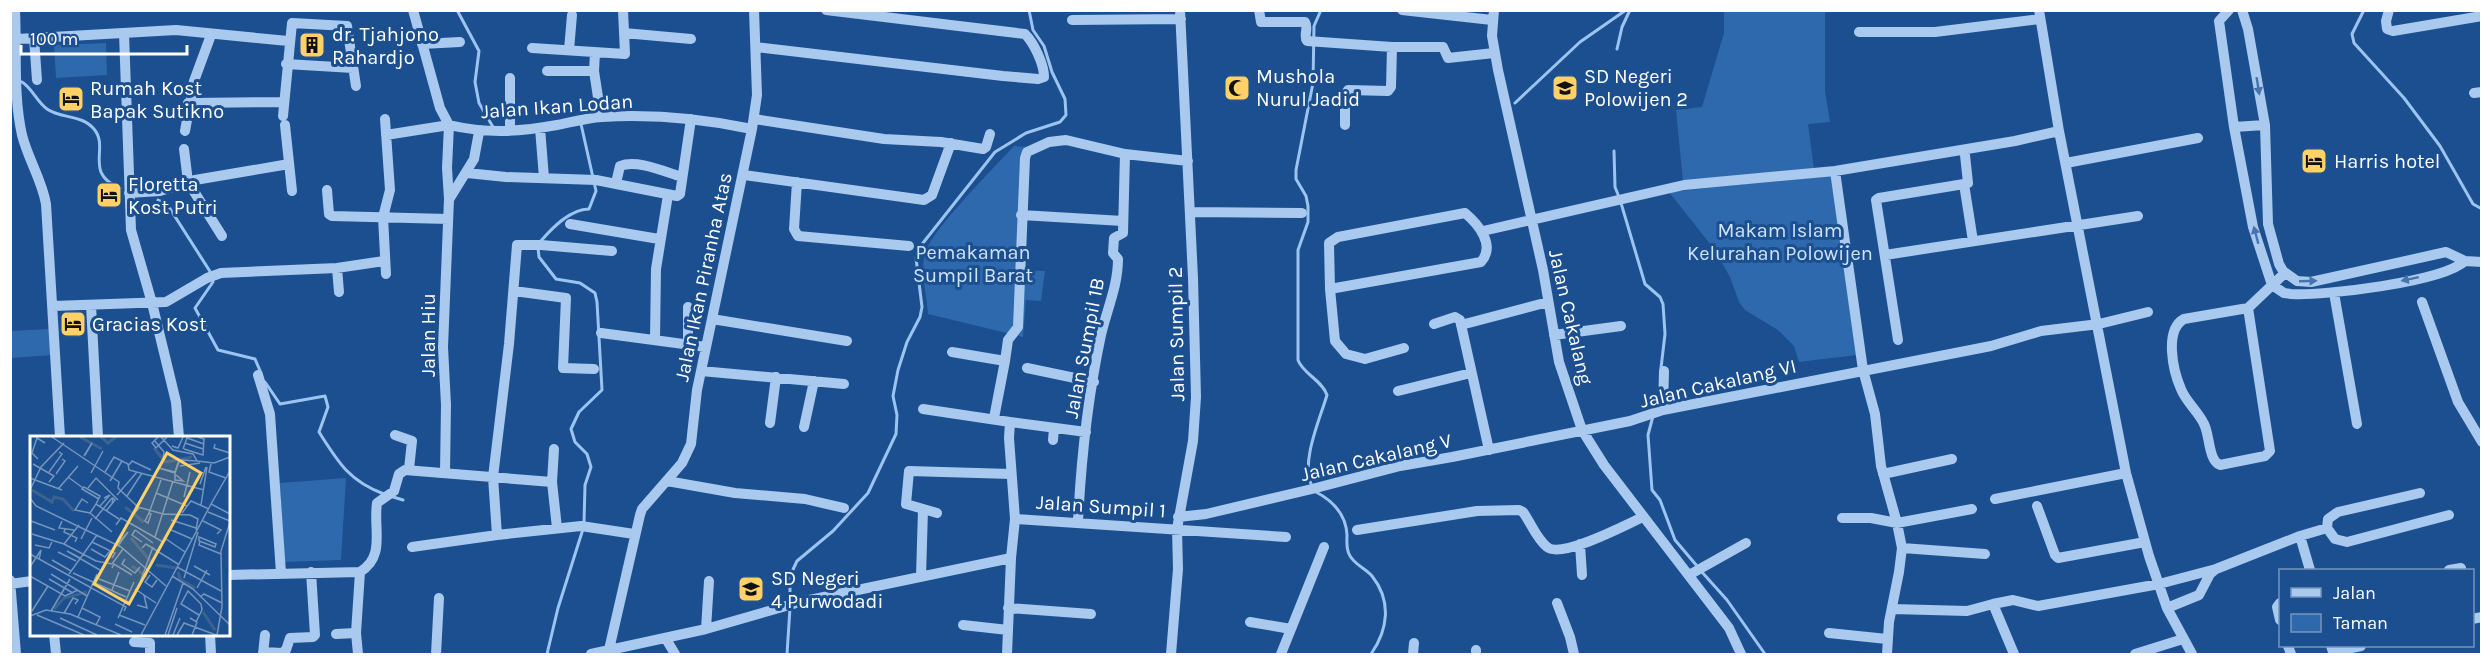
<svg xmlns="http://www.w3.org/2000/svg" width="2492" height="665" viewBox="0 0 2492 665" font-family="Karla,sans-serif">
<rect width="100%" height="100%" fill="#1b4f8f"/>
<!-- green -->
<path fill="#2e69ad" d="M1724 11H1825V91L1830 122 1808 124 1814 169 1683 181 1676 110 1702 107 1724 33Z
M106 43 107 75 56 78 54 45Z
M1014 146 1029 147 1021 270 1045 271 1041 301 1026 300 1023 337 928 314C927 296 920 272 925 254 931 230 994 168 1014 146Z
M1833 175 1857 355 1799 362 1794 346 1778 330 1745 310 1739 302 1730 277 1714 249 1669 192Z
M49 329 52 355 11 358V331Z
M346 478 341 560 284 562 280 483Z"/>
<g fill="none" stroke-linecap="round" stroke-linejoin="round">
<!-- stream -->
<path stroke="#9cc4f0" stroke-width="3" d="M457 10 479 51 475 82 479 103 493 127
M2364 10 2352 34 2354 43 2404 98 2440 146 2473 204 2482 209
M1617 49 1622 27 1630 10
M10 82H22C32 88 37 102 47 109 61 119 81 114 94 129 110 148 83 173 120 188
M1515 103 1580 42 1626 10
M1614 151 1615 187 1619 197
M158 200 167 204 211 273 213 282 195 308 218 350 255 359 261 373
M1621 203 1645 284 1660 297 1663 304 1665 334 1661 368
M540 242C552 228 570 209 589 209L596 191 581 124
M538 248 539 257 556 279 580 283 595 293 597 302 602 390 579 412 571 429 575 442 587 454 591 467 585 485 584 523
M265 382 280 404 325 396 328 407 319 432C338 462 349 481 384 494
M1655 410 1659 390
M1653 416 1648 435 1652 490 1660 500 1675 540 1697 566
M1312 486C1300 463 1320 419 1327 395 1322 380 1303 374 1298 360V250L1308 222V206L1306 196 1296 179V170L1313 83 1314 26 1321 10
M1316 492C1333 501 1346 515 1347 535 1347 542 1346 547 1349 554 1353 564 1365 568 1372 576 1392 601 1388 630 1371 654
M390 496 403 500
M1701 571 1727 600 1765 654
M790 601V576L797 561 833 531 868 493 896 434 897 415 893 396 898 370 907 342 920 317 922 307 916 258 919 248 995 152 1026 133 1060 122 1066 115 1065 99 1052 72 1044 46 1033 30 1029 10
M547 654 558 608 583 529
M787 654 790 608"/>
<!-- minor -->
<path stroke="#a9c9ee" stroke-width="10" d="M15 10C17 51 13 95 22 135 28 159 42 180 46 204L60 437
M413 10 440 108 449 125C488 134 518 132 557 125 572 122 587 118 602 117 652 114 704 119 752 129
M1259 10 1261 22H1305C1309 28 1303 36 1307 41L1392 47H1443L1448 58 1494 53
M1402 10 1492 20
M1494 10 1492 36 1498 70 1543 270 1559 362 1582 430 1604 465 1729 628 1741 654
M2039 10 2059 131 2126 473 2149 556 2167 608 2192 654
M2229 10 2219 21 2234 127 2253 227 2272 285 2284 293 2291 294C2324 296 2442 282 2465 261
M2242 10 2248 29 2265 125 2268 224 2279 264 2283 271 2297 281 2311 282 2446 252 2465 261 2482 262
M2389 10 2386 21 2387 29 2393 31 2482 16
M1072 20 1181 19
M1859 32H1935L2040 19
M124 33 131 230 152 303 176 402 179 437
M624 33 691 39
M34 38 37 80
M17 39 176 30 288 41
M422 44 460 42
M756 47 1003 76 1038 79 1044 77C1044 64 1034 43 1025 34L826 10
M532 48 625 54 623 10
M569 50 572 15
M595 53 594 71 601 117
M286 64 353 68
M547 71H594
M2474 93 2482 92
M188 103 284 102
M283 116 292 23 347 26 356 86
M385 119 390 190 383 217 386 274
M754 119 884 139 941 142 983 149 986 147 990 134
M285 125 292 191
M1345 125V96L1348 90 1388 91 1391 87 1392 47
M2234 127 2265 125
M540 128 544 178
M185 131 194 81 211 35
M510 131V78
M386 135 449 125 447 168 449 199 443 347 446 405 445 472
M184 149 188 182 222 236
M1965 155 1968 183 1964 184 1973 241
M2066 163 2198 138
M1835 171 1863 370 1875 414 1881 466 1897 523 1902 548 1899 572 1889 622 1887 654
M467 173 506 177 596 180 677 196 680 194 691 119
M744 175 924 200 932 195 951 143
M797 182 794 229 798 236 909 246
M616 183 620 166C637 159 665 172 682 177
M327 190 329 214 332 216 448 219
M129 193 160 191 195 180 289 164
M450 198 474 159 479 132
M1190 212 1302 213
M1021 215 1123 221
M570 224 659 239
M1483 231 1684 185 1835 171 2015 141 2059 131
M612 251 541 245H517L509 344 493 477 497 535 581 526 634 534
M1885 255 2138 216
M337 268 339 292
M1330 289 1481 262C1496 245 1478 224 1465 213L1338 237 1329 243 1330 289 1335 341 1346 354 1365 359 1404 348
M514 291 566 298 563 368 594 369
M2334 293 2357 424
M2422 302 2458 402 2482 442
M91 305 98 437
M53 306 166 302 207 278 221 273 337 268 384 261
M2248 308 2270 451 2265 456 2220 465C2208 460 2210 435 2204 424 2198 411 2186 402 2181 389 2173 371 2164 330 2184 319L2248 308 2285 273
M712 319 847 341
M1434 324 1455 317 1460 320 1489 450
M1461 325 1548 302
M601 333 706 347
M1554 335 1621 326
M655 339 656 269 668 195
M1898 340 1876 200 1879 198 1964 184
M688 344V307
M952 352 1005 361 994 418
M1005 361 1008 340 1018 327 1025 158 1027 152 1049 142 1066 140 1125 154 1188 161
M1027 368 1094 382
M701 371 844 384
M258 375 270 414 281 573
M1398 391 1471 373
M923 409 1010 422 1009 438 1015 519 1011 558 1007 654
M1663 410 1664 371
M1010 422 1086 432
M770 423 776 377
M804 427 814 381
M395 435 412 441 409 469
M1053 440 1054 428
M554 449 552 482 557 528
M1883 474 1952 459
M667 481 735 493 805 499 844 508
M1995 499 2126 473
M2037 506 2055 555 2058 558 2145 542
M937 513 906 504 909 471 1011 474
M1178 517 1206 514 1312 489 1400 466 1452 457 1630 421 1663 410 1991 346 2041 331 2099 324 2148 312
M1842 518H1871L1897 523 1972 509
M1015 519 1286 537
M1078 522C1081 460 1088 396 1101 335 1107 309 1118 286 1118 259L1113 253 1114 238 1123 233 1125 154
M2327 528 2335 539 2347 542 2449 515
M1357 530 1477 511 1519 510 1523 512C1531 523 1536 538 1547 547 1562 559 1625 525 1643 517
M2300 536 2310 570
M1580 544 1582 575
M412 547 497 535
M1902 548 1985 554
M2449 570 2461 568
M228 575 360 572C386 556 373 529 377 503L394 491 399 474 405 470 552 482
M1689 575 1746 543
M921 576 923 510
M10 580 16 654
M10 584 32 581
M1557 603 1570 637 1574 654
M2280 603 2277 607 2280 620
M1993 604 2013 600 2038 606 2159 584 2216 569 2300 536 2327 528 2328 519 2338 512 2420 493
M1008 608 1091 614
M2167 608 2199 595 2210 574 2216 569
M1892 609 1967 611 1993 604 2014 654
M2472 619 2482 617
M1250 622 1291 629
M963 625 1008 630
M706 629 709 581
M356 633 358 654
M1829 633 1887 639
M54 634 56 654
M210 634 211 654
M336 634 356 633 360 572
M666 639 675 654
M134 642 150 643V654
M2288 646 2291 654
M2331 646 2333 652 2361 646
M1476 650V654
M263 652 282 653 286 650 290 638 313 637 315 635 311 572
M263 654 265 635
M436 654 439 598
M591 654 706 629 800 602 1011 558
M608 654 640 515 642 509 682 463 691 444 697 390 752 129 757 95 754 10
M1171 654 1178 569 1177 529 1193 441 1196 397 1193 278 1180 10
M1281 654 1324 547
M1413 654 1414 643
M2135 654 2183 639"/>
</g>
<!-- one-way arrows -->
<defs><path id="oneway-solid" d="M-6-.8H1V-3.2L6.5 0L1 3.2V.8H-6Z" transform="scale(1.5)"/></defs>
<g fill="#4674ac">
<use href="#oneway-solid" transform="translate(2258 86) rotate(81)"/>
<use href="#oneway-solid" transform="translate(2256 235) rotate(-105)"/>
<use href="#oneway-solid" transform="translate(2410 279) rotate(168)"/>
<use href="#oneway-solid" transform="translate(2308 281) rotate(-2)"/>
</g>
<!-- icons -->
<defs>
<g id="building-square" transform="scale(1.35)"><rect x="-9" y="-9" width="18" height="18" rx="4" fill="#ffd166" stroke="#1b4f8f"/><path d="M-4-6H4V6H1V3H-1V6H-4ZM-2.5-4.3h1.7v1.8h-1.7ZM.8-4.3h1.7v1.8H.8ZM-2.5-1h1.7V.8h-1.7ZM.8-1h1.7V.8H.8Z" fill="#111"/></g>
<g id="mosque-square" transform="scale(1.35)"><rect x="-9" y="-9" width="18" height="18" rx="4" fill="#ffd166" stroke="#1b4f8f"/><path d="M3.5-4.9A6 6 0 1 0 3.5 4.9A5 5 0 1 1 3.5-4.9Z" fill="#111"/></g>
<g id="school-square" transform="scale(1.35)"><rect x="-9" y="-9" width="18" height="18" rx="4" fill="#ffd166" stroke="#1b4f8f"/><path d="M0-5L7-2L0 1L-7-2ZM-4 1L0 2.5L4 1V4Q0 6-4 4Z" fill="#111"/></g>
<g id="hotel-square" transform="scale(1.35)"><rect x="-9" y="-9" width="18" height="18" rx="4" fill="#ffd166" stroke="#1b4f8f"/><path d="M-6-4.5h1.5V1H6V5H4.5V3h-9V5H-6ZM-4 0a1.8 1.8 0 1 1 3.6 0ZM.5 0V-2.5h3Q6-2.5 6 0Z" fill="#111"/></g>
</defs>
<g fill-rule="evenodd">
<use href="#building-square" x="312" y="45"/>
<use href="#mosque-square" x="1237" y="88"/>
<use href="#school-square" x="1565" y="88"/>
<use href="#hotel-square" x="71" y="99"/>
<use href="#hotel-square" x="2314" y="161"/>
<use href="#hotel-square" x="109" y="195"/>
<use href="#hotel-square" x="73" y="324"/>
<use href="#school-square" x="751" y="589"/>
</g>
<g text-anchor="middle" stroke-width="6" stroke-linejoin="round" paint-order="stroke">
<!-- poi labels -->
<g font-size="20" fill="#fff" stroke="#1b4f8f" text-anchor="start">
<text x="332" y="41">dr. Tjahjono<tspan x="332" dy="23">Rahardjo</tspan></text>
<text x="1256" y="83">Mushola<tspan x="1256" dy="23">Nurul Jadid</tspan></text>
<text x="1584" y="83">SD Negeri<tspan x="1584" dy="23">Polowijen 2</tspan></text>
<text x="90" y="95">Rumah Kost<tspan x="90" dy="23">Bapak Sutikno</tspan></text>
<text x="2334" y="168">Harris hotel</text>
<text x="128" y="191">Floretta<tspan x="128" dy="23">Kost Putri</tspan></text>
<text x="92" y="331">Gracias Kost</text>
<text x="771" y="585">SD Negeri<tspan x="771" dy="23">4 Purwodadi</tspan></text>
</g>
<!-- street labels -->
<g font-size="20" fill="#fff" stroke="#1b4f8f">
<text transform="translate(557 106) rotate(-4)" y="7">Jalan Ikan Lodan</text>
<text transform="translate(703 277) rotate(-78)" y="7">Jalan Ikan Piranha Atas</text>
<text transform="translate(1571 317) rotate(77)" y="7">Jalan Cakalang</text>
<text transform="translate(1176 334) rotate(-91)" y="7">Jalan Sumpil 2</text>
<text transform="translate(428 335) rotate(-90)" y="7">Jalan Hiu</text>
<text transform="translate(1084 348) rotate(-79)" y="7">Jalan Sumpil 1B</text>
<text transform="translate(1718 383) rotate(-13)" y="7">Jalan Cakalang VI</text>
<text transform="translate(1376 457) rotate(-13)" y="7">Jalan Cakalang V</text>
<text transform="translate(1101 506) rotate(4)" y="7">Jalan Sumpil 1</text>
</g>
<!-- park labels -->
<g font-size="20" fill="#cfe3fa" stroke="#1b4f8f">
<text x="1780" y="237">Makam Islam<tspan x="1780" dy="23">Kelurahan Polowijen</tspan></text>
<text x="973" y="259">Pemakaman<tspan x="973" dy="23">Sumpil Barat</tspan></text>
</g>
</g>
<!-- overview -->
<g transform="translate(30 436)">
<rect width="200" height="200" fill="#1b4f8f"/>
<path fill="none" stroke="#3c6290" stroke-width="3" d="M50 1 72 13M71 1 78 7 86 1M124 12 135 26 162 21M2 54 22 66 24 61 33 63 44 75M95 71 114 86M101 102 122 127M126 129 146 132M102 130 117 141M148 136 150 143 165 152M24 173 34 162 57 156M173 176 185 194"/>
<path fill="none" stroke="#7695bc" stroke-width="1.5" d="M22 1 89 46 88 52 108 71 133 78 160 79 168 83 166 94M128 1 122 7 126 12 137 1M131 1 143 14 163 18 167 25 151 24 148 27 145 36 129 32 145 37 149 26M124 4 134 16 133 22M155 7 173 13M185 8 184 12 200 17M142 10 148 12 153 1M153 13 157 2 174 8M154 13 173 19 174 3 168 1M54 20 62 7 55 19M8 23 2 17 7 2 15 7M167 25 184 27 200 21M3 28 24 40 19 46M181 28 179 36 196 42M99 29 102 25 121 34M150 30 170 27M200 35 181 68 200 78M19 36 32 18 29 16M75 36 84 21 98 28 99 34 174 54M61 37 73 15M145 37V44L153 45 146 39M26 38 35 25 32 23M38 41 53 52M0 42 32 54M80 45 92 25M170 48 176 31M58 52 66 42 88 64M28 53 48 30M0 54 11 31 34 7M126 57 157 70M87 59 107 36M97 60 112 37M154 61 160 36M0 62 6 70 91 111 136 150M58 67 52 63 45 74 60 77 82 96M66 68 89 83M171 69 177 31M70 70 80 59 74 62M108 71 100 82 110 71M77 75V74L85 64 83 62 82 68M178 76 200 85M60 77 66 68 70 60 54 51 52 53 69 63M119 77 131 44M119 77 121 78 118 87 115 85ZM152 77 161 65 179 73M65 83 82 62M141 84 166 92M1 85 25 94M32 85 29 92 44 94M173 85 191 94 187 98M86 89 91 82 133 106M35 93 34 96 47 102 45 106M139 93 162 103M105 94 123 107M105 94 102 99 112 106M2 98 34 108 66 125 82 128 93 113M125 101 143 45M169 101 186 108 185 111 169 105ZM51 103 62 82M170 105 169 109 191 118M62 106 85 117 82 122M34 108 49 89M5 109 19 112 22 106M86 109 98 96 88 110M131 109 136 103 155 116M112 112 116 108 148 128M61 113 75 121 80 115M28 116 46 125M0 118 96 171 94 175M50 122 37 115 70 134M95 123 92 128 105 137 110 131M22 124 41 135M164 130 180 139M0 131 11 114 9 124M147 131 191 155M82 132 84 128 102 139M43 137 96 161M21 138 57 160M39 138 67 99M120 139 115 146 122 151 127 144M0 140 35 160 48 154M142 140 163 153 200 189M154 142 168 96M19 143 43 157M69 143 100 155M167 152 177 134M105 153 126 167M82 154 89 136M106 157 123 111M83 159 101 167M170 161 174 158 192 167M107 169 117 172 114 159M52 172 70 181 66 189M2 175 18 150M21 175 40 143M34 177 43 162 48 164 45 168M7 179 54 199M89 179 115 189M0 180 16 174 40 178 91 199M48 181 67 138 62 150M30 182 67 199M88 182 104 146M160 182 167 186 162 199M166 186 172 174 171 168 158 155 151 168 169 179M85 188 102 196M111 199 181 68M135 199 153 147M138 199 147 172M143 199 150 182M147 199 154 187 186 199M187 199 192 171 191 115 200 86"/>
<path fill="#ffd166" fill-opacity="0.15" stroke="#ffd166" stroke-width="3" d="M137 17 171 37 99 168 64 148Z"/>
<rect width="200" height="200" fill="none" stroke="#fff" stroke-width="3"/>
</g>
<!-- border -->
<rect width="2492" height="665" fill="none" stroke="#ffffff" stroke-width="24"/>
<!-- legend -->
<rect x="2279" y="569" width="195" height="78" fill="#1b4f8f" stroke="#7695bc" stroke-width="1.5"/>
<rect x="2291" y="588" width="30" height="9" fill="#a9c9ee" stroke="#7695bc" stroke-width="1.5"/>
<text x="2333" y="599" font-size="18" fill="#ffffff">Jalan</text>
<rect x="2291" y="614" width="30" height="18" fill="#2e69ad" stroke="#7695bc" stroke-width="1.5"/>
<text x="2333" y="629" font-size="18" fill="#ffffff">Taman</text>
<!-- scale -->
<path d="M21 45v9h166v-9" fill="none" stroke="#ffffff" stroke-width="3"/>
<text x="30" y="45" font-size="18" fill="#ffffff" stroke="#1b4f8f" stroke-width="4.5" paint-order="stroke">100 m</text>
</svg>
